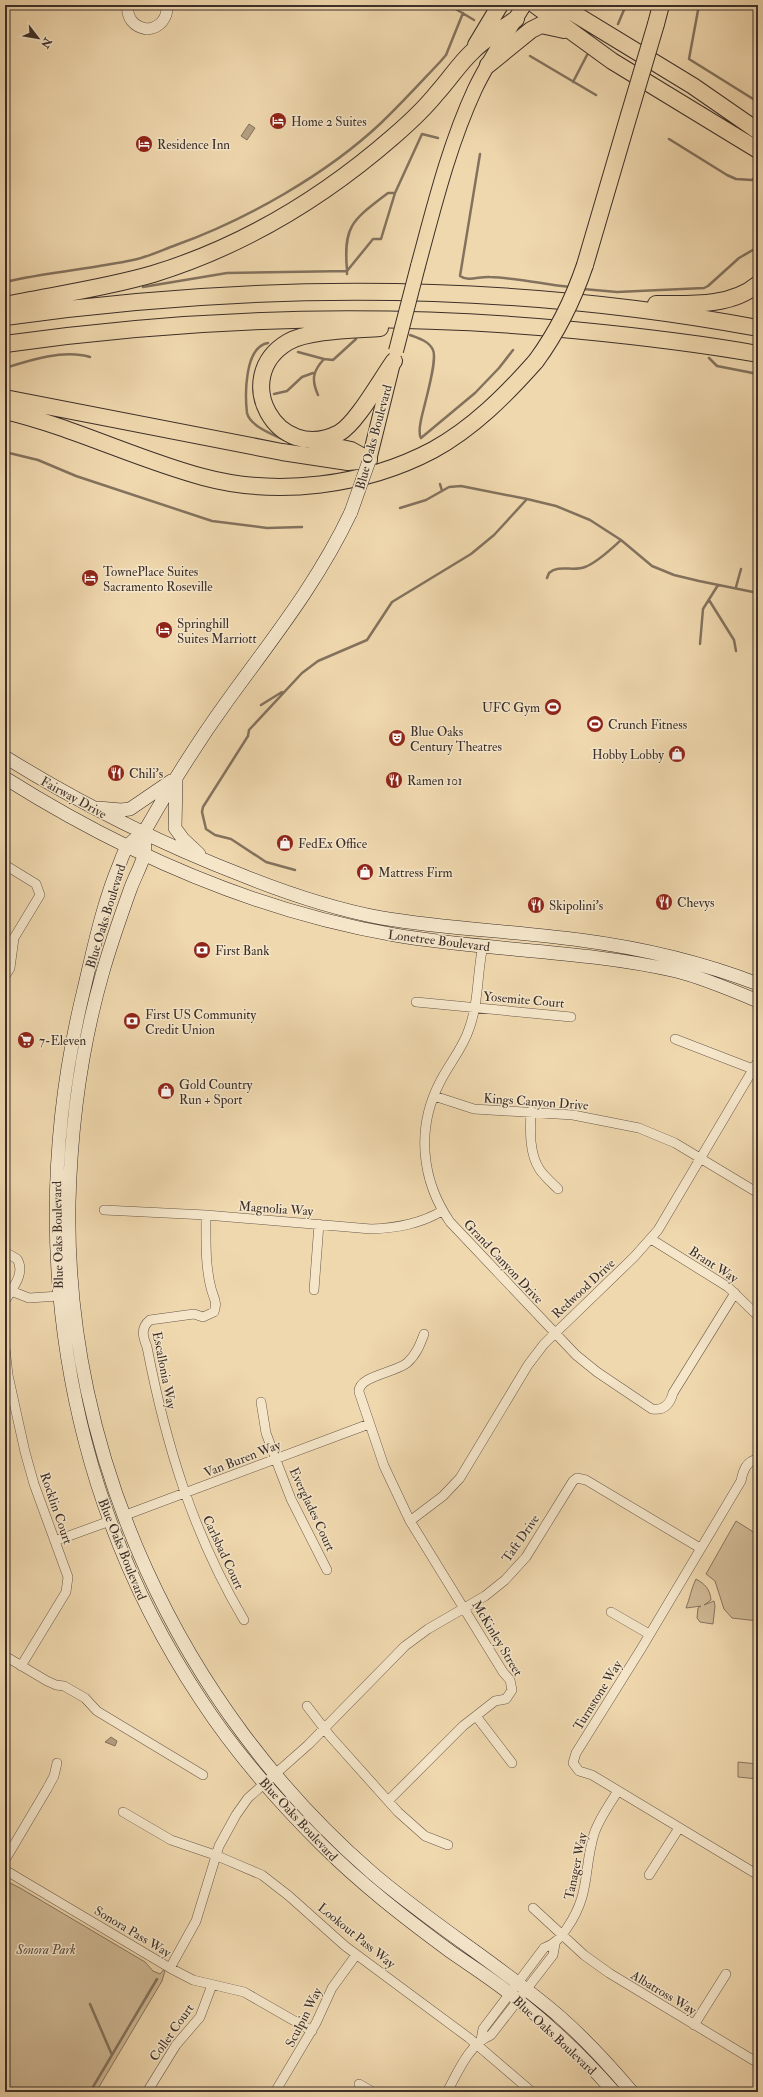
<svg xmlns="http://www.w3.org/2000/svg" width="763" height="2097" viewBox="0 0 763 2097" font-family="'IM FELL Double Pica',serif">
<rect width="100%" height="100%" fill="#f0d8ae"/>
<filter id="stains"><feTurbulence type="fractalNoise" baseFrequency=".005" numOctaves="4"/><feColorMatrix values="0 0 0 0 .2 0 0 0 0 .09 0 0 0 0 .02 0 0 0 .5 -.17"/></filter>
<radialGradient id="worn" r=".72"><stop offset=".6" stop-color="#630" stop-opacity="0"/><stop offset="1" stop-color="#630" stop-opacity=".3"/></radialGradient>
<!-- green -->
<path fill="#d1bb97" stroke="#867560" d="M736 1521 758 1535V1621L732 1618 724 1609 715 1581 706 1574Z
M696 1579C705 1584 710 1589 711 1600L704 1605 714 1601 715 1606 713 1624 700 1622 697 1618 698 1608 701 1606 686 1608C690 1598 691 1589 696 1579Z
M738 1762 758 1764V1779L738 1777Z
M6 1881 20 1888 145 1962 153 1971 160 1974 166 1967 162 1981 96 2092H5Z"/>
<!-- water -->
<path fill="#b39f81" stroke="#83725e" d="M249 124 255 128 247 140 241 136Z
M111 1737 117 1741 115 1746 105 1742Z"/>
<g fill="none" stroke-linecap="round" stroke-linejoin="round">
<!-- stream -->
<path stroke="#83725e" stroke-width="2.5" d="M449 5 474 20
M629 5 630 6
M699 5 689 59 758 102
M618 24 626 5
M530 56 596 95
M573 82 587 55
M669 139 727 175 736 179 752 180 758 175
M480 154 460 276C468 282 480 276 490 277 517 278 543 284 570 287
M347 270C343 225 353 220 388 193H395
M347 271 373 239H381L395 193 422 134 438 138
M5 282C47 272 91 269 133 260 148 257 162 250 176 245 246 220 327 174 381 123 401 104 420 83 440 62L446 55 463 13
M143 287 227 273 347 271V274
M583 289 617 292 704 288 708 286 739 258 758 247
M410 335C418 338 429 341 433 350 438 360 424 405 421 420 420 426 418 433 421 438L475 393 499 368 513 350
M268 343C244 347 245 396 247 413 250 426 272 434 284 440
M298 352 324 359
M709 358 717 366 758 374
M5 368C30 360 64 349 90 357
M274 394 287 391 302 377 313 373
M318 395C311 379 313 371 324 359L333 360 356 339
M5 452 38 460 76 476 212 521 267 528 302 527
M440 484 442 491
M400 508 426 500 449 487 461 486 527 499 556 506 590 520 621 540 652 566 674 575 699 581 758 593
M547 578 549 573C559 564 573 572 585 567 598 562 611 549 621 540
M736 587 741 569
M709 600 734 640 736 651
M700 644 703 609 718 585
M261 705 282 692
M295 870 266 862 231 839 215 835 206 829 202 812 203 807 248 736 249 730 302 673 318 661 367 640 392 602 471 554 494 535 527 499
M90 2004 112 2055
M90 2092 157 1979"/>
<!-- minor casing -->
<g stroke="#69594a" stroke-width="10">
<path id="minor" d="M5 865 36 884 40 895 14 938 10 968 5 976
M483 945C477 973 479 1002 469 1029 463 1048 449 1064 440 1082 416 1128 421 1180 450 1222L576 1355 597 1372 652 1409C664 1411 670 1404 673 1393L735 1293
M416 1002 571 1017
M675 1039 758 1071
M434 1096 474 1109 573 1115 639 1128 675 1143 758 1193
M531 1111C530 1130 529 1154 540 1170 545 1177 552 1183 558 1189
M104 1210 206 1215 371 1229C397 1228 420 1224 442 1211
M206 1215C206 1239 205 1265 211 1288 213 1297 218 1302 214 1312L203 1317 194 1314 150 1320C140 1328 143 1337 147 1347 166 1445 193 1534 244 1620
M651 1239 728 1287 758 1316
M5 1252 17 1259C26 1273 12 1289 5 1301
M314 1290 319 1224
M11 1291 29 1298 59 1296
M5 1348 8 1375 25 1452 34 1484 68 1577 66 1592 21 1666
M261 1402 266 1433 279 1468 291 1499 327 1570
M758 1459C746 1461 743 1471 741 1481L641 1649 576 1753 573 1763 579 1771 592 1775 758 1875
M123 1516 369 1424
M410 1521 443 1496 460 1478 528 1365 544 1344 634 1257 658 1230 758 1061
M55 1541 110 1521
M611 1612 649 1634
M5 1656 47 1681 56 1685 64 1686 85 1698 97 1711 203 1775
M307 1706 330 1736 398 1812 425 1836 448 1845
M476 1716 512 1763
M388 1801 463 1726 495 1701 506 1699 512 1690 510 1680 503 1672 410 1521 384 1466 359 1392C358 1376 394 1373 407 1363 416 1355 420 1345 424 1334
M123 1812 171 1840 215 1855 262 1875 289 1896 345 1946 469 2038 532 2092
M5 1860 47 1789 54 1776 57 1763
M5 1870 170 1968 196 1921 219 1846 236 1815 248 1798 308 1745 405 1646 428 1629 485 1596 505 1580 526 1557 573 1481 577 1478 586 1480 700 1548
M649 1875 679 1828
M533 1908 584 1955 609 1973 758 2063
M170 1968 193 1980 244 1992 312 2031
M694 2025 726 1974
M481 2040 483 2029 544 1948C555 1944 560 1938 567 1928 591 1893 583 1871 594 1834 599 1819 609 1805 618 1791
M359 2084 373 2092
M147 2092 176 2045 200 2017 212 1985
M275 2092 316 2023 332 1988 356 1955
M447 2092C458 2072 469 2044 491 2035L553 1955 555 1944"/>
</g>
<!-- tertiary casing -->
<g stroke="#69594a" stroke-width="12">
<path id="tertiary" d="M128 5C126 18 134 27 147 29 160 28 168 18 167 5"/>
</g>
<!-- secondary casing -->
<g stroke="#3c2f29" stroke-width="14">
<path id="secondary" d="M351 512C318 582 273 638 228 700 199 740 172 783 147 827 142 836 134 838 128 846 124 851 122 857 120 863 103 903 94 947 84 989 24 1233 61 1489 201 1700 235 1752 277 1800 321 1844 361 1884 405 1918 451 1952 474 1968 498 1983 519 2001 553 2028 585 2059 614 2092
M5 757C81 804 161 844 244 876 289 894 334 909 382 918 447 929 514 931 580 940 641 948 701 962 758 984
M5 778C124 853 256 911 395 935 488 951 584 950 676 971 701 977 734 991 758 1001
M176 779 175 828 183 839 199 854
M98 808 121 810 130 809 171 781
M144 833C144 840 146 849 144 855 141 867 134 878 130 890 120 918 110 946 102 975 81 1049 71 1125 69 1202 64 1456 180 1706 371 1872 431 1924 500 1965 560 2017 586 2040 610 2066 632 2092"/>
</g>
<!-- primary casing -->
<g stroke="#3c2f29" stroke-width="16">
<path id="primary" d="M418 266C434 207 449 145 475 89 489 60 507 33 524 5
M369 460 392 367"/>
</g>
<!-- motorway casing -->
<g stroke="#3c2f29" stroke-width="18">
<path id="motorway" d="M535 5 612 61 758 150
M560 5 693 86 758 131
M656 24 661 5
M476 45 500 5
M488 65 531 30 541 25 564 30
M585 265 629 115
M656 304C689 304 731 307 758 284
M5 305C54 295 105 288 153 274 244 246 323 198 394 136 409 123 425 108 437 93 449 80 459 64 472 52 484 39 501 30 516 19
M5 317C254 282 510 282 758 328
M380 328C356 330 309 330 288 342 229 377 277 465 339 433 356 424 381 379 394 361
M5 344C194 317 384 312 573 330 635 336 697 343 758 354
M5 398 282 452 348 462 369 460
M5 411C73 427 136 459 203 477 277 497 365 486 433 450 473 428 506 395 536 361
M314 442 351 450 369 460"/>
</g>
<!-- minor -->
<use href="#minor" stroke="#f5e6ca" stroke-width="9"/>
<!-- tertiary -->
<use href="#tertiary" stroke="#f5e6ca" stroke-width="11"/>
<!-- secondary -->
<use href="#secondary" stroke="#f5e6ca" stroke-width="13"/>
<!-- primary -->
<use href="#primary" stroke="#f0d8ae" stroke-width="14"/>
<!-- motorway -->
<use href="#motorway" stroke="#f0d8ae" stroke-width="16"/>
<!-- secondary-bridge casing -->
<g stroke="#3c2f29" stroke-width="14" stroke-linecap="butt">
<path id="secondary-bridge" d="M351 512 369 461"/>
</g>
<!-- primary-bridge casing -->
<g stroke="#3c2f29" stroke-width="16" stroke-linecap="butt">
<path id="primary-bridge" d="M396 351 418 266"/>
</g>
<!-- motorway-bridge casing -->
<g stroke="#3c2f29" stroke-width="18" stroke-linecap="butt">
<path id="motorway-bridge" d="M629 115 656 24
M536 361C558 331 573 300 585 265"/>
</g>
<!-- secondary-bridge -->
<use href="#secondary-bridge" stroke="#f5e6ca" stroke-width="13"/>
<!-- primary-bridge -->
<use href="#primary-bridge" stroke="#f0d8ae" stroke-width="14"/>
<!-- motorway-bridge -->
<use href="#motorway-bridge" stroke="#f0d8ae" stroke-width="16"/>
</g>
<!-- icons -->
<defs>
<g id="hotel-disc" transform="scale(0.9)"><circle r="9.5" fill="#8f2418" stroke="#f5e6ca"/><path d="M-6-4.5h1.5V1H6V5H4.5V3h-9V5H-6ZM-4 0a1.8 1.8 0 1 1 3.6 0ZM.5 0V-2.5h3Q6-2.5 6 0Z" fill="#fff"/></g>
<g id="stadium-disc" transform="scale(0.9)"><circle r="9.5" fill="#8f2418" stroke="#f5e6ca"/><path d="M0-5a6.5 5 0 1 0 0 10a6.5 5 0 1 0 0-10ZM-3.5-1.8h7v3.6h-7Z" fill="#fff"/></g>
<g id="theatre-disc" transform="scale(0.9)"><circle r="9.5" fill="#8f2418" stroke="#f5e6ca"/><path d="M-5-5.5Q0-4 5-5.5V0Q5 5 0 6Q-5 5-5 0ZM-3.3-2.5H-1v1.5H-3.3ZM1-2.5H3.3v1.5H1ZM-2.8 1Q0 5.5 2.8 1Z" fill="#fff"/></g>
<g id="shop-disc" transform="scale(0.9)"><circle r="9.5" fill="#8f2418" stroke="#f5e6ca"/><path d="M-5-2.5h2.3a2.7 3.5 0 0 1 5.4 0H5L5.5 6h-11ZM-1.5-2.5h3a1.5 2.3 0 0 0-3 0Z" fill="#fff"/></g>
<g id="restaurant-disc" transform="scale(0.9)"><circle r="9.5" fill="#8f2418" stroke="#f5e6ca"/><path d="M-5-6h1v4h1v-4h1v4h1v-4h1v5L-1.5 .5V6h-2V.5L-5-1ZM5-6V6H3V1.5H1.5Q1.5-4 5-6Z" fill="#fff"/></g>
<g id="bank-disc" transform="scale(0.9)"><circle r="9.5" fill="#8f2418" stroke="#f5e6ca"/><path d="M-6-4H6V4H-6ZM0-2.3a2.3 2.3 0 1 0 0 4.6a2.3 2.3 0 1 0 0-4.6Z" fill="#fff"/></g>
<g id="supermarket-disc" transform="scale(0.9)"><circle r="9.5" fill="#8f2418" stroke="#f5e6ca"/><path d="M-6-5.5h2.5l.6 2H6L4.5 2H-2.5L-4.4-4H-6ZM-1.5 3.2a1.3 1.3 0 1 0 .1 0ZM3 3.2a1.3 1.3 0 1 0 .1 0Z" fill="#fff"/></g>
</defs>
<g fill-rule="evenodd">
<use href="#hotel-disc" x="278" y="121"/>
<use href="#hotel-disc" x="144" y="144"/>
<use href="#hotel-disc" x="90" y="578"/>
<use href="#hotel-disc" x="164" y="630"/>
<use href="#stadium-disc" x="553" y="707"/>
<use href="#stadium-disc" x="595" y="724"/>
<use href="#theatre-disc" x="397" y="738"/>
<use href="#shop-disc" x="677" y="754"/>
<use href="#restaurant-disc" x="116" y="773"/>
<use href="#restaurant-disc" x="394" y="780"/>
<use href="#shop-disc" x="285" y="843"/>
<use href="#shop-disc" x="365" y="872"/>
<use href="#restaurant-disc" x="664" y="902"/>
<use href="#restaurant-disc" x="536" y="905"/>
<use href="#bank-disc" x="202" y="950"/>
<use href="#bank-disc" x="132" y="1021"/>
<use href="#supermarket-disc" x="26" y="1040"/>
<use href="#shop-disc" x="166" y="1091"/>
</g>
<g text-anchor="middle" stroke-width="3" stroke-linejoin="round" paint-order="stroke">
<!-- poi labels -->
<g font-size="13" fill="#3c2f29" stroke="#f5e6ca" text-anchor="start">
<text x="291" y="126">Home 2 Suites</text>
<text x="157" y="149">Residence Inn</text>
<text x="103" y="576">TownePlace Suites<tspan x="103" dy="15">Sacramento Roseville</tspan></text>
<text x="177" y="628">Springhill<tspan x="177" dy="15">Suites Marriott</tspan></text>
<text x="540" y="712" text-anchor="end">UFC Gym</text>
<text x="608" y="729">Crunch Fitness</text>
<text x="410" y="736">Blue Oaks<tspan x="410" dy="15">Century Theatres</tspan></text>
<text x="664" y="759" text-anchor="end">Hobby Lobby</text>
<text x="129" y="778">Chili's</text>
<text x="407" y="785">Ramen 101</text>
<text x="298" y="848">FedEx Office</text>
<text x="378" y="877">Mattress Firm</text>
<text x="677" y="907">Chevys</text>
<text x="549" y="910">Skipolini's</text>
<text x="215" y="955">First Bank</text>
<text x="145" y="1019">First US Community<tspan x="145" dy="15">Credit Union</tspan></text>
<text x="39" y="1045">7-Eleven</text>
<text x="179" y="1089">Gold Country<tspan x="179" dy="15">Run + Sport</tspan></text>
</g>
<!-- street labels -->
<g font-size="13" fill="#3c2f29" stroke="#f5e6ca">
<text transform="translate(373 437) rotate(-75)" y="5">Blue Oaks Boulevard</text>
<text transform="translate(74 797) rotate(29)" y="5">Fairway Drive</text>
<text transform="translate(105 916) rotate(-73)" y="5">Blue Oaks Boulevard</text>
<text transform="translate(439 940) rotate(7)" y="5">Lonetree Boulevard</text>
<text transform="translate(524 999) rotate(5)" y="5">Yosemite Court</text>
<text transform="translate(536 1101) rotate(4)" y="5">Kings Canyon Drive</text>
<text transform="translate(276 1208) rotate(4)" y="5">Magnolia Way</text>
<text transform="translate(57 1235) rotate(-91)" y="5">Blue Oaks Boulevard</text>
<text transform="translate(504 1261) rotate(47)" y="5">Grand Canyon Drive</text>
<text transform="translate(714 1264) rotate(33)" y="5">Brant Way</text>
<text transform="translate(583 1288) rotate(-43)" y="5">Redwood Drive</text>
<text transform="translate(165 1370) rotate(79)" y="5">Escallonia Way</text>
<text transform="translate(242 1458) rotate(-21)" y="5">Van Buren Way</text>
<text transform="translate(57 1508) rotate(71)" y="5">Rocklin Court</text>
<text transform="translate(313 1509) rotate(65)" y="5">Everglades Court</text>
<text transform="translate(520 1538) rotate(-55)" y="5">Taft Drive</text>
<text transform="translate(123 1549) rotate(68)" y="5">Blue Oaks Boulevard</text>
<text transform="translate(224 1552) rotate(65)" y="5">Carlsbad Court</text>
<text transform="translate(498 1638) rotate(59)" y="5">McKinley Street</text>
<text transform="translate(597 1695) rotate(-58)" y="5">Turnstone Way</text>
<text transform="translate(299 1819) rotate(47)" y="5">Blue Oaks Boulevard</text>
<text transform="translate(575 1866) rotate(-78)" y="5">Tanager Way</text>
<text transform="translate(133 1931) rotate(31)" y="5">Sonora Pass Way</text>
<text transform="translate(357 1935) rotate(39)" y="5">Lookout Pass Way</text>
<text transform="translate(664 1992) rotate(31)" y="5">Albatross Way</text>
<text transform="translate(303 2017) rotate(-63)" y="5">Sculpin Way</text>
<text transform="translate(171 2032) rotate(-55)" y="5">Collet Court</text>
<text transform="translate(555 2035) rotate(43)" y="5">Blue Oaks Boulevard</text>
</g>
<!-- park labels -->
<g font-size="13" font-style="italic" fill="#5a4b3f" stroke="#f5e6ca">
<text x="46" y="1954">Sonora Park</text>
</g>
</g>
<!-- margin -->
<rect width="763" height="2097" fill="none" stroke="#f0d8ae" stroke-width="20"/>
<rect x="6" y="6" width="751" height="2085" fill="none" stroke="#3c2f29" stroke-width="2"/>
<rect x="10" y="10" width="743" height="2077" fill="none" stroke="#3c2f29"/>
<!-- north arrow -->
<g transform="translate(38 38) rotate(121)" stroke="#f5e6ca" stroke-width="3" paint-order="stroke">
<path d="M0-3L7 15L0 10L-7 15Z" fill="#3c2f29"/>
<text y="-6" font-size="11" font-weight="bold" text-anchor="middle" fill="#3c2f29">N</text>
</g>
<rect width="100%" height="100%" filter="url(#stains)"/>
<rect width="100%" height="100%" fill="url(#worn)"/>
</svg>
